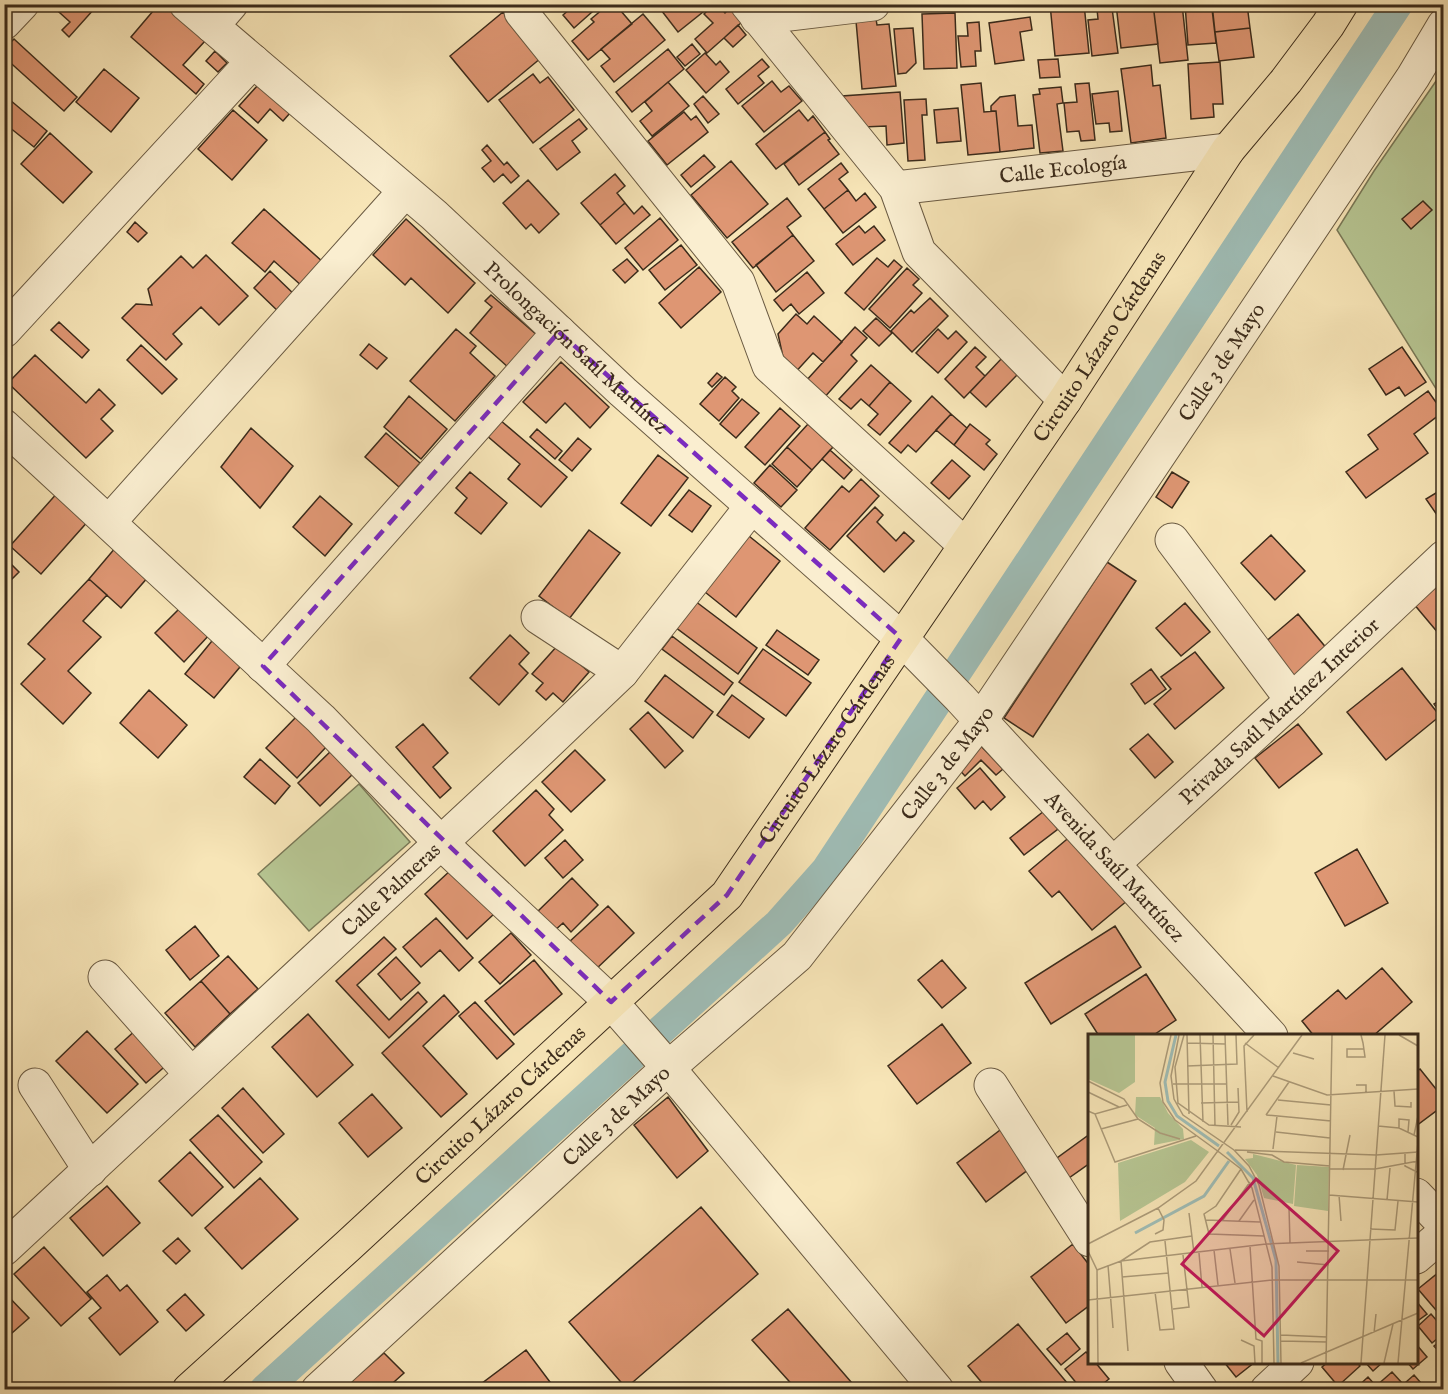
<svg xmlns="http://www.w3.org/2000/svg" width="1448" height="1394" viewBox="0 0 1448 1394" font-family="'IM FELL English',serif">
<rect width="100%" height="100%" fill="#f7e5b7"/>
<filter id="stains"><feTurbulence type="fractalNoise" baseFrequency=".00333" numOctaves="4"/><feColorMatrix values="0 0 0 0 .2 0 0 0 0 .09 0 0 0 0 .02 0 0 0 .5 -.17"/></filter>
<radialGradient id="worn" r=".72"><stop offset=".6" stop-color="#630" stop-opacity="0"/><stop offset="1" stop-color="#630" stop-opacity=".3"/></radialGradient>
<!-- green -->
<path fill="#b7c693" stroke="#797857" stroke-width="1.5" d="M1443 71V400L1337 230 1374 171Z
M359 784 410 842 309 931 258 874Z"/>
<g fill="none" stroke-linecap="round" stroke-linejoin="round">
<!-- canal -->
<path stroke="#9fbdb6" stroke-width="30" d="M264 1390 779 923 826 870 1398 4"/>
</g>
<!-- building -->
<path fill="#de9673" stroke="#3b2b1b" stroke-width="1.5" d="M50 4H92L95 8 69 37 62 30 70 22Z
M159 4H165L205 41 183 65 204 84 196 94 131 37Z
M568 4H601L574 28 563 15 571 8Z
M609 4H615L632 24 588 60 572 41 594 22 591 19Z
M660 4H713L678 32 658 6Z
M714 4H717L725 13 730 8 742 22 707 53 695 39 713 23 704 14Z
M1050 4H1084L1089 53 1055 56Z
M1116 4H1153L1158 44 1121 48Z
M1153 4H1182L1188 60 1160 63Z
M1185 4H1200L1201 10 1212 9 1216 43 1188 45Z
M1212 4H1247L1250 28 1215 32Z
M1112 8 1118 53 1092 56 1088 20 1098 19 1097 9Z
M503 12 541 58 488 102 450 56Z
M955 13 957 68 924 69 922 14Z
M643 14 665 40 614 82 601 66 610 59 601 49Z
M1030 17 1032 30 1020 32 1024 60 995 64 989 23Z
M876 19 877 25 889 24 896 86 862 89 856 21Z
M979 22 981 51H975L976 66 961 67 958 36H968L967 23Z
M738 25 746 35 733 47 724 38Z
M913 28 916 63 906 73 898 74 894 29Z
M1250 28 1254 57 1219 61 1215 32Z
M14 39 77 97 64 111 4 57V49Z
M692 44 700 54 685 66 677 57Z
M668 49 684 69 632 112 616 92Z
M215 51 227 63 218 72 206 61Z
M705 53 716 65 720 61 729 72 706 93 686 70Z
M762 59 769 67 758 76 764 83 738 104 726 89Z
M1058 59 1060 77 1040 78 1038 60Z
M1220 62 1223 104H1213L1214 117 1191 119 1188 64Z
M1151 65 1153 86 1160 85 1166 138 1131 143 1121 69Z
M104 69 139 98 111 132 76 102Z
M533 74 540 83 548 77 574 110 533 143 499 100Z
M772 81 781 92 789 86 802 101 764 132 742 106Z
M668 82 689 106 652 136 640 121 652 111 645 102Z
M981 83 984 112 996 111 1000 152 968 155 961 85Z
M1089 83 1095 140 1081 141 1079 131 1067 132 1064 103 1077 102 1075 84Z
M258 85 290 113 283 121 270 109 258 123 239 106Z
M1061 87 1063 103 1057 104 1063 151 1040 153 1033 95 1040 94 1039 89Z
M1118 91 1122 131 1110 132 1109 123 1096 124 1092 94Z
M900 92 904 143 887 145 886 126 863 127 842 96Z
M1015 95 1018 126 1032 125 1034 148 1000 152 996 111H991V106L1000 97Z
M703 96 719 114 708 123 694 104Z
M926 99 927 115H922L925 160 908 161 904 100Z
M10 100 47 131 34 147 4 123V106Z
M958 108 961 141 937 143 934 110Z
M233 110 267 140 232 180 198 149Z
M799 110 808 121 813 116 825 132 776 169 756 144Z
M684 112 691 120 696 116 708 132 667 165 648 141Z
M579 119 587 129 572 141 580 152 557 170 540 149Z
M825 132 830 139 828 140 839 154 799 185 784 164Z
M50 133 92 172 63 203 21 164Z
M487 145 504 165 507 162 519 176 511 183 503 174 494 182 482 168 491 161 482 150Z
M704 155 715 167 691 187 681 175Z
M731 161 768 204 727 238 691 195Z
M841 163 848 172 839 179 848 190 824 209 808 189Z
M615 174 625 186 617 193 625 203 600 225 581 203Z
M528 180 559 214 539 233 531 224 526 229 503 203Z
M848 190 856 201 865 193 876 207 843 233 824 209Z
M787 198 801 216 787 227 793 235 753 268 732 242Z
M1423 201 1432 210 1411 229 1402 219Z
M625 203 634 214 642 206 650 215 616 244 600 225Z
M264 209 324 263 303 287 274 261 265 272 232 243Z
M660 218 678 240 643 270 625 248Z
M406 219 475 283 448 313 411 278 405 285 373 255Z
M135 222 147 233 138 242 127 232Z
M859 226 865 233 874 226 885 240 853 265 836 244Z
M793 235 814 261 776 292 756 265Z
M681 245 697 265 665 290 649 270Z
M206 255 248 296 219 325 201 307 173 334 182 344 166 360 122 318 136 304 152 305 148 289 181 256 193 268Z
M877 258 888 267 894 260 902 267 864 310 845 293Z
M627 259 638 271 625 283 613 270Z
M699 267 721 292 681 328 659 303Z
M907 268 919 279 913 285 922 293 890 328 869 309Z
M270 271 299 299 283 316 254 288Z
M807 272 824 293 799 314 791 304 783 311 774 300Z
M491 295 538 336 509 368 470 333 492 307 485 301Z
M930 298 948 316 912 352 891 331 911 310 914 313Z
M796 314 807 324 814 316 842 342 823 362 813 353 792 376 786 371 778 334Z
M876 318 892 333 879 346 863 331Z
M59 322 89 350 82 358 51 330Z
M855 327 867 338 851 355 857 361 823 399 805 382Z
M456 329 476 346 470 353 495 376 455 421 410 381Z
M938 329 948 339 956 331 967 342 938 373 916 353Z
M369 344 387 358 377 369 360 355Z
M141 345 177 379 162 394 127 360Z
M975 347 986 357 976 367 985 376 964 398 945 379Z
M1402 347 1426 382 1405 396 1399 387 1386 395 1369 369Z
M35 355 86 403 99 389 115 405 101 419 113 431 86 458 8 383Z
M1002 358 1018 374 986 407 970 392Z
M561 362 609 407 590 428 565 403 546 423 523 402Z
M871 365 890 382 869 406 861 399 851 409 839 399Z
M717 373 722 377 712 387 708 383Z
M725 377 736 387 732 391 739 398 719 421 700 404Z
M890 382 911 401 880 435 868 425 878 414 869 406Z
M1428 391 1443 412 1414 434 1428 453 1366 498 1346 472 1378 449 1368 435Z
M409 396 447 429 421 459 384 427Z
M932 396 951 414 916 452 908 445 901 453 889 443Z
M742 399 759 413 736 438 720 424Z
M780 408 800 426 765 465 745 447Z
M951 414 967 428 954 445 936 430Z
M500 420 567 477 541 507 508 479 520 464 486 435Z
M808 424 833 447 812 470 787 447Z
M970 424 990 440 986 444 997 454 984 470 954 445Z
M251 428 293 466 260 508 221 467Z
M537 429 562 451 555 459 530 437Z
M386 433 420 463 399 487 365 457Z
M578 438 591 449 572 471 559 460Z
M787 447 812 470 797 487 772 464Z
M830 450 852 470 844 479 822 459Z
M658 455 688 478 651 526 621 503Z
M952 460 970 476 949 499 931 483Z
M770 465 797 490 781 507 754 483Z
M470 472 507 503 481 534 455 513 467 498 456 488Z
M1172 472 1189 482 1172 508 1156 497Z
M861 479 879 496 830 550 805 528 842 486 849 492Z
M1444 488V525L1426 499Z
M689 490 711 506 692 532 669 515Z
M59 491 90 519 41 574 10 546Z
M320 496 352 524 325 556 293 527Z
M875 507 883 515 877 522 896 541 904 532 914 541 884 572 847 536Z
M589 530 620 553 569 619 539 596Z
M744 532 780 561 736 617 700 588Z
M1271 535 1305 571 1275 600 1241 563Z
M116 547 149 576 121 608 89 579Z
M4 557 19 572 4 587Z
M1107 562 1136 581 1033 737 1004 718Z
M1444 575V640L1413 603Z
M89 579 107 595 83 621 101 637 68 671 91 693 63 724 21 684 45 659 28 644Z
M695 601 757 648 738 674 675 627Z
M1185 603 1210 632 1181 656 1156 628Z
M183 605 211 633 184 662 155 633Z
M1298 614 1328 650 1293 678 1264 643Z
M777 630 819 660 808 675 766 645Z
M510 635 529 653 519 664 528 673 499 705 470 678Z
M216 636 245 661 214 698 185 674Z
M672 636 733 683 724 695 662 649Z
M558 645 589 672 563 702 553 693 546 700 536 691 543 683 532 674Z
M763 649 811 683 786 716 739 682Z
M1195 652 1224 688 1175 729 1154 704 1171 689 1161 677Z
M1402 668 1440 716 1386 760 1347 712Z
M1151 669 1166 689 1145 704 1131 684Z
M665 675 713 712 693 738 645 701Z
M149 690 187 725 158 758 120 723Z
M732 695 764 719 749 738 717 715Z
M1444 698V718L1434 704Z
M648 712 683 751 665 768 630 729Z
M297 716 328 745 297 778 266 748Z
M423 724 448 753 433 767 451 788 440 798 396 747Z
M1298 724 1322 754 1279 788 1255 758Z
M1148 734 1173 762 1155 778 1130 749Z
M978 743 1003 769 996 775 981 760 965 776 955 765Z
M333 749 355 772 320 806 298 783Z
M575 750 605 780 571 812 542 782Z
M260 759 290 786 275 804 244 777Z
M980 768 1005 797 991 810 983 801 975 809 957 788Z
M536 790 554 809 549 815 563 830 525 866 493 831Z
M1044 811 1058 829 1024 855 1010 838Z
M1072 835 1128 900 1092 930 1059 891 1052 897 1029 871Z
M565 840 583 860 563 878 545 858Z
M1357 849 1388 903 1345 926 1315 873Z
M452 869 494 914 467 939 425 894Z
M572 878 598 905 571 932 563 923 553 932 535 914Z
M608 906 634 933 594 971 568 943Z
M436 918 473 958 459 971 440 950 421 967 403 947Z
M195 926 219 956 190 980 166 950Z
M1115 926 1141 967 1051 1024 1025 983Z
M511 933 531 955 500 984 479 962Z
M384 937 396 949 357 985 389 1020 418 992 427 1002 389 1038 336 981Z
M228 956 258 989 230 1014 201 981Z
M396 957 420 983 401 1000 378 974Z
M534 960 562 994 514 1035 485 1001Z
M942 960 966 988 942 1008 918 980Z
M1382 968 1412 1002 1373 1036H1314L1302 1021 1338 990 1346 999Z
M1146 974 1176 1020 1152 1036H1099L1085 1014Z
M201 981 230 1014 195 1047 165 1013Z
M444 995 459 1012 423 1046 467 1094 441 1117 382 1053Z
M475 1002 514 1044 497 1059 459 1016Z
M308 1014 353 1065 317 1097 272 1047Z
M942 1024 971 1063 917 1104 888 1066Z
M139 1027 170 1062 146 1083 115 1049Z
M87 1031 138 1084 107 1113 56 1061Z
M1420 1069 1444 1099V1105L1416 1126V1072Z
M243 1088 284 1134 263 1153 222 1108Z
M372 1094 402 1128 368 1157 339 1123Z
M668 1097 708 1151 677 1178 634 1125Z
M218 1115 262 1162 234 1188 190 1140Z
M1008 1124 1037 1163 986 1202 957 1163Z
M1090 1134V1163L1059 1185 1046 1166Z
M190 1152 223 1187 192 1216 159 1181Z
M260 1178 298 1219 242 1269 205 1228Z
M107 1186 140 1223 103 1256 70 1218Z
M701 1207 758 1274 626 1388 569 1322Z
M178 1238 190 1251 176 1264 163 1251Z
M1073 1244 1090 1266V1305L1066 1323 1031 1277Z
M44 1247 91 1299 61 1326 14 1274Z
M1444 1268V1313L1441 1316 1418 1289Z
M107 1275 120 1291 127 1285 158 1322 120 1355 89 1318 101 1308 87 1292Z
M4 1292 29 1318 12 1333 4 1325Z
M185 1294 204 1315 186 1331 167 1310Z
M1416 1301 1427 1314 1416 1322Z
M788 1309 858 1390H797L752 1340Z
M1431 1314 1444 1329V1333L1432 1343 1418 1326Z
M1018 1324 1068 1384 1062 1390H988L968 1366Z
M1067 1333 1080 1349 1061 1365 1047 1349Z
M1444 1338V1357L1434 1346Z
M1416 1344 1427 1357 1413 1369 1407 1362H1416Z
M526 1350 556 1390H485L481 1384Z
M1086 1352 1090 1356V1362H1095L1109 1379 1095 1390H1082L1065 1369Z
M384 1353 404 1373 385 1390H351L347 1385Z
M1224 1362H1255L1236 1377Z
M1328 1362H1357L1360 1366 1338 1386 1322 1367Z
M1365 1362H1383L1373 1371Z
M1392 1372 1402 1383 1394 1390H1354L1368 1377 1376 1386Z
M1414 1375 1427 1390H1397Z"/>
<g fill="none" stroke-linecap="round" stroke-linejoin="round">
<!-- minor casing -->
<g stroke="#6a5a42" stroke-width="35">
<g id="minor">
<path id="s1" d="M186 4 434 215 623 392 901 638 960 698 1271 1036"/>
<path d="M526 4 521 12 738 282 769 366 965 545"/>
<path d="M747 4 896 188 919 252 1065 400"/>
<path d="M757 18 873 4"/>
<path d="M4 23 22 4"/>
<path d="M212 26 231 4"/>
<path id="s2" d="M896 188 1228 150"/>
<path d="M4 331 253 61"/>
<path d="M4 426 321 719 441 843 611 1002 659 1057 937 1390"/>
<path d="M109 522 405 191"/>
<path d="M1172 540 1292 700"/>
<path d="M538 617 622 672"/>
<path d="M263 666 559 332"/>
<path id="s3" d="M1113 864 1292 700 1444 557"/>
<path d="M105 977 191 1074"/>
<path d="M35 1085 90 1170"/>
<path d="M991 1085 1090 1240"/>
<path d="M1416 1195 1444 1224"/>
<path id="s4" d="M4 1249 533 757 622 672 752 506"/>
<path d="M1416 1257 1444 1233"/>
<path d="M1181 1362 1201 1390"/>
<path id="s5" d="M318 1390 668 1068 797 956 981 720 1413 77 1444 25"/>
<path d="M1267 1390 1297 1362"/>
</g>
</g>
<!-- major casing -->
<g stroke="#3b2b1b" stroke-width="35">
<g id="major">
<path id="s6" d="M189 1390 349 1245 727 895 1065 400 1228 150 1286 81 1328 25 1341 4"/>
</g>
</g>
<!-- minor -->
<use href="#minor" stroke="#faeed0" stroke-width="33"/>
<!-- major -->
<use href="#major" stroke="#f7e5b7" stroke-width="33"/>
</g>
<!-- marked area -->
<path fill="none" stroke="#7b2cbf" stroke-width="4.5" stroke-dasharray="12 8" stroke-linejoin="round" d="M559 332 901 638 727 895 611 1002 263 666Z"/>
<g text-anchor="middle" stroke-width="4.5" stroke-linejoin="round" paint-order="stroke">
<!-- street labels -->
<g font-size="21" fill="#3b2b1b" stroke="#faeed0">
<text dy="7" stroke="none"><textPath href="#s2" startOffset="168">Calle Ecología</textPath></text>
<text dy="7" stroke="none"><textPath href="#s1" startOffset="520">Prolongación Saúl Martínez</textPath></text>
<text dy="7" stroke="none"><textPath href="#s6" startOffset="1394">Circuito Lázaro Cárdenas</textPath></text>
<text dy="7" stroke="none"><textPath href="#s5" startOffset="1377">Calle 3 de Mayo</textPath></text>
<text dy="7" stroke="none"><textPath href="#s3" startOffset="226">Privada Saúl Martínez Interior</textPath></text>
<text dy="7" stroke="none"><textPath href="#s6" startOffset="908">Circuito Lázaro Cárdenas</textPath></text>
<text dy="7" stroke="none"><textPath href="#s5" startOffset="891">Calle 3 de Mayo</textPath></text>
<text dy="7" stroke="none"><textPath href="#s1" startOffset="1269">Avenida Saúl Martínez</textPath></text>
<text dy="7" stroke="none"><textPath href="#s4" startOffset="528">Calle Palmeras</textPath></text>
<text dy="7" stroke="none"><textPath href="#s6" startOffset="422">Circuito Lázaro Cárdenas</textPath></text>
<text dy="7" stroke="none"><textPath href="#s5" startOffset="405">Calle 3 de Mayo</textPath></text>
</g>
</g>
<!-- overview -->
<g transform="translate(1088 1034)">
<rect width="330" height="330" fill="#f7e5b7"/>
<path d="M0 1H47V48L31 59 0 45ZM48 63H72L80 79 95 95 96 105 66 111 67 94 47 81ZM103 106 121 118 97 148 32 187 30 129ZM165 120 208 131 205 170 176 164 169 141 157 125 165 124ZM209 131 241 133 240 177 206 172Z" fill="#b7c693"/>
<path fill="none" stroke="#9fbdb6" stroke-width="3" d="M88 1 77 48 80 67 89 82 131 112M139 118 165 144 188 226 190 329M47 199 116 162 141 127"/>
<path fill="none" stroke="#ac9b79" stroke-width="1.5" d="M83 1 72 49 75 68 87 86 131 118M91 1 83 42 86 65 95 81 146 116 161 132 171 151 191 232 193 329M96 1 87 33 90 69 121 91 153 93M99 1 101 80M112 1 115 88M125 1 127 92M137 1 140 91M273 1 275 9 277 23H259V15H276M311 1 330 12M99 9 137 10M157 9 191 34M205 19 226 25M99 32 149 30 148 1M185 42 239 61 330 55M0 47 36 65 50 85 72 99 92 105M85 50H138M268 51H278V59M306 57 307 72 323 73V68M0 58 31 73M190 66 243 71M113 69 151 68M0 77 7 80 39 71M159 78 156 12 166 1M7 80 27 128 108 102M178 81 243 87M178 81 201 48M143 91 151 78 150 54M290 92 311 94 330 103M311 94V85L321 86 320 98M13 95 50 85M188 98 242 104M326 101 330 82M185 115 189 82M147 116 288 121 330 118M131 118 153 135 164 154 184 233 186 329M159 118 184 121 196 128 242 132M317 119V132L329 138M153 135 128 172 116 180 121 200 176 202M242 135H287L330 127M255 136 262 101M241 161 330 168M251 161 253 187M299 166 302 134M201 174 202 209M101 179 106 219M118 186 172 188M134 187 162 148M151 187 166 166M282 195 307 196 310 167M67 200 75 196 76 186 70 174M0 210 70 174 108 147 214 1M162 212 168 305 174 307V329M142 215 147 249M126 216 130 251M0 217 9 236 10 329M218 217H241M111 219 114 253M209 228 241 231M20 231 25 294M9 236 33 227 178 210 330 204M34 243 81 239M67 258 72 296 86 295 77 207M0 266 184 246H330M85 275 101 273 95 221M286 299 288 280M193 301 239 303M153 306 166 312 167 329M193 307 239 308M40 317 33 227 62 208 104 202M213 329 330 279M238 329 244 1M273 329 297 1M296 329 305 290M310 329 330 108"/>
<path fill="#c2185b" fill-opacity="0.15" stroke="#c2185b" stroke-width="3" d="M168 145 250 217 176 302 94 230Z"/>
<rect width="330" height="330" fill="none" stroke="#3b2b1b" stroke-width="3"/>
</g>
<!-- margin -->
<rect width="1448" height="1394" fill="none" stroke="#f7e5b7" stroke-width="24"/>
<rect x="6" y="6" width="1436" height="1382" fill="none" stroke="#3b2b1b" stroke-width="3"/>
<rect x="12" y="12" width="1424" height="1370" fill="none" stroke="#3b2b1b" stroke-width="1.5"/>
<rect width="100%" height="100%" filter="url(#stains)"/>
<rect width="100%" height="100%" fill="url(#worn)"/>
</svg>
